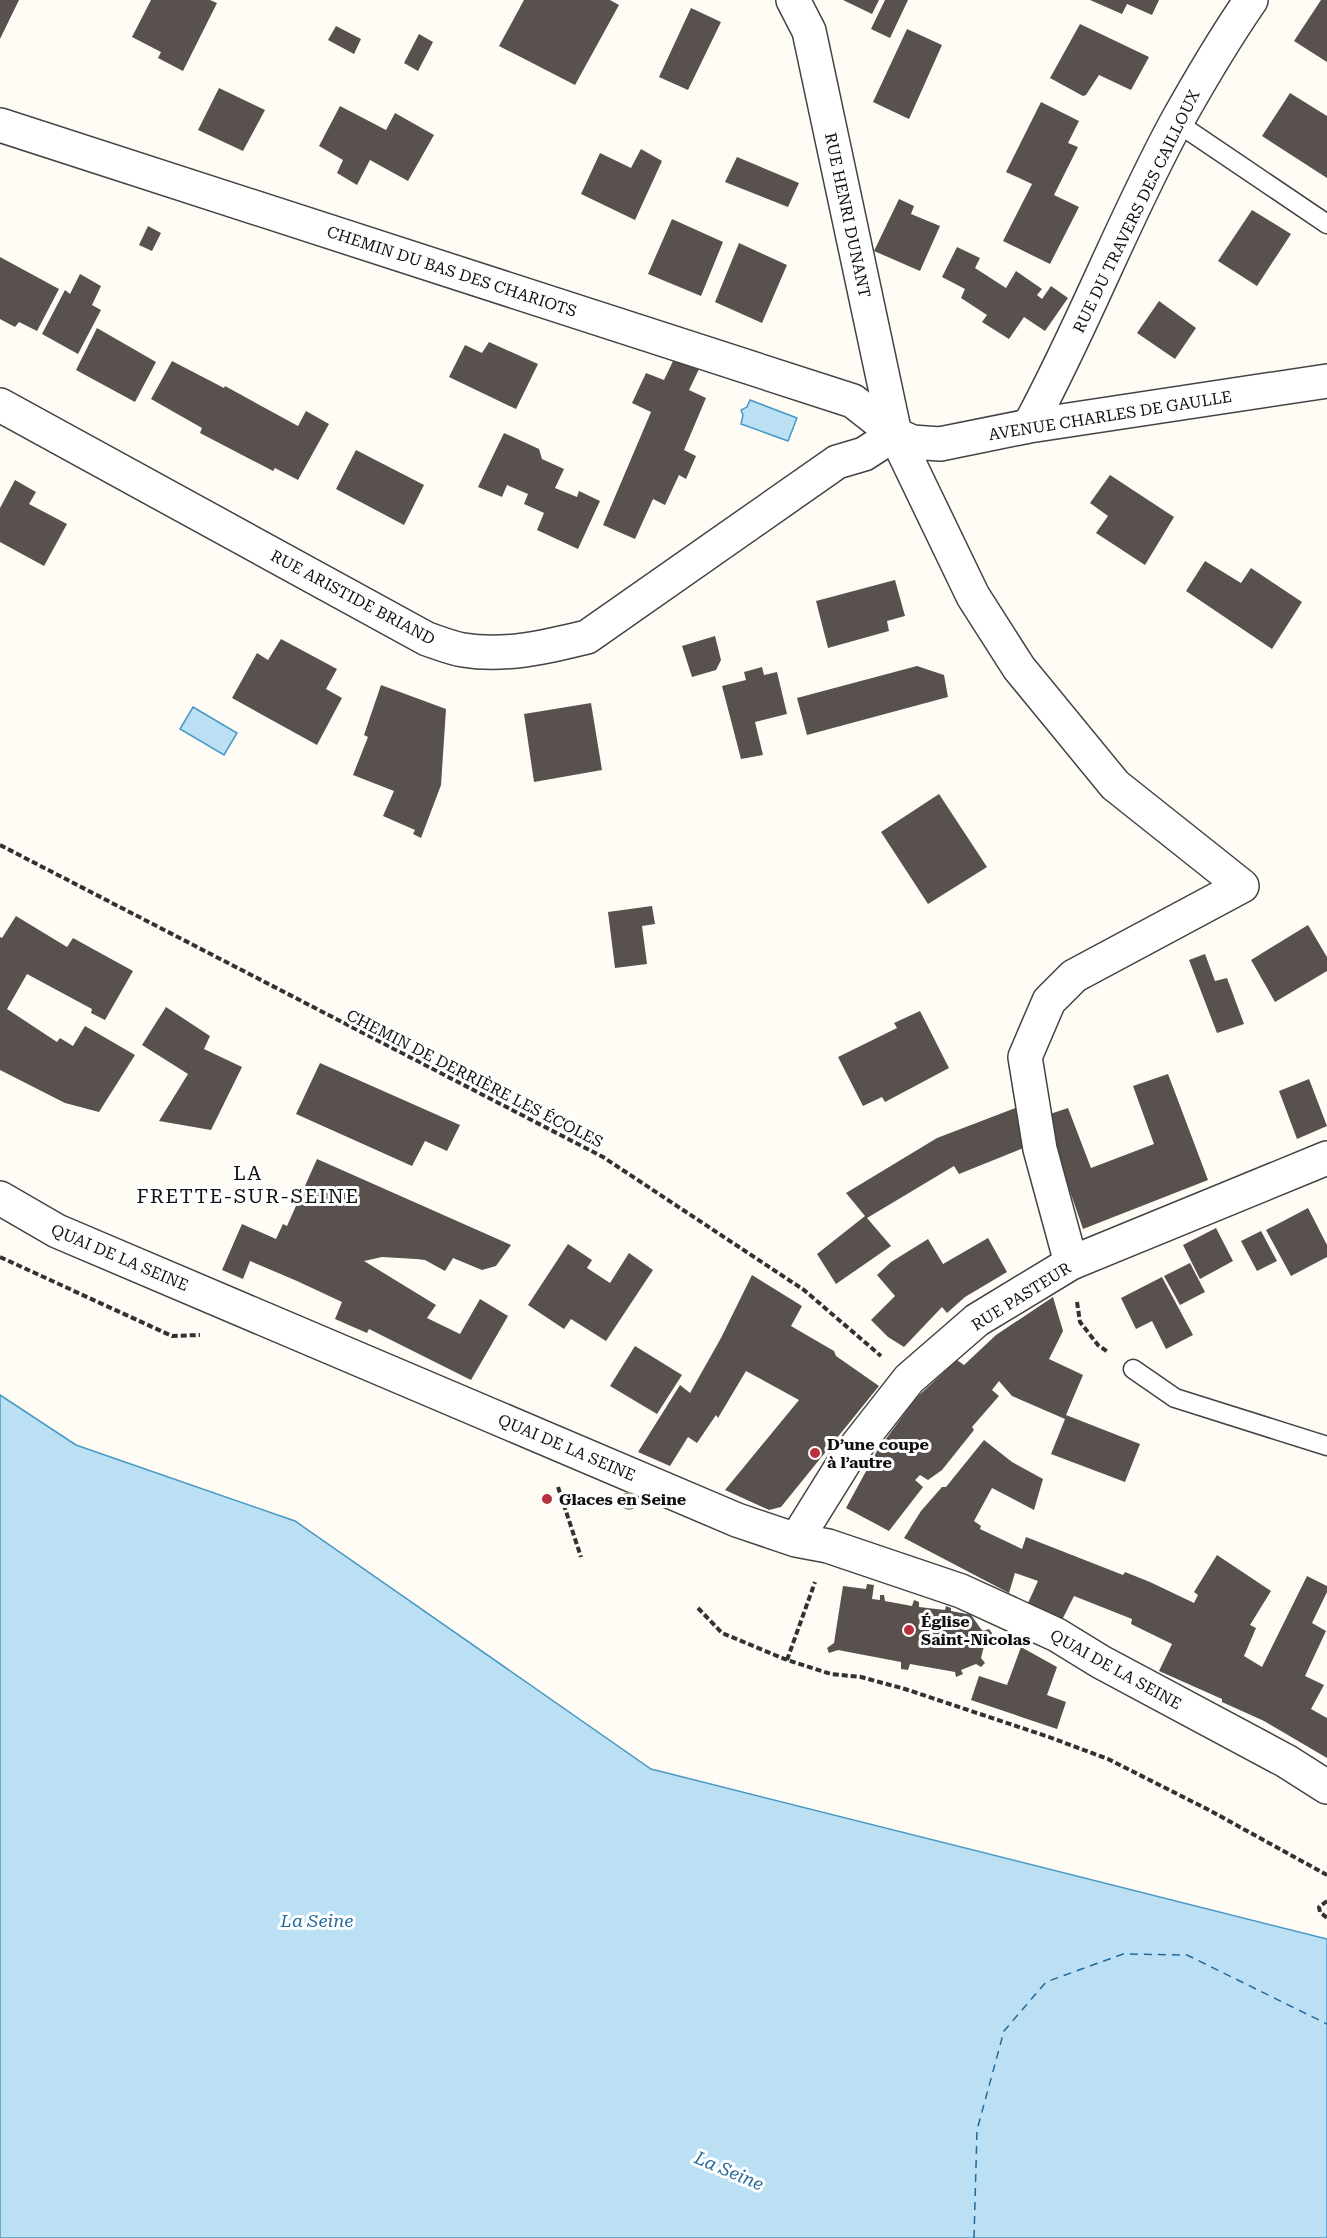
<svg xmlns="http://www.w3.org/2000/svg" width="1327" height="2238" viewBox="0 0 1327 2238" font-family="'Roboto Serif',serif">
<rect width="100%" height="100%" fill="#fefcf5"/>
<!-- water -->
<path fill="#bce0f3" stroke="#4898c5" stroke-width="1.5" d="M750 400 797 418 788 441 741 424 743 415 741 410 747 407Z
M193 707 237 733 224 755 180 729Z
M0 1395 76 1445 295 1521 651 1769 1327 1939V2238H0Z"/>
<g fill="none" stroke-linecap="round" stroke-linejoin="round">
<!-- ferry -->
<path stroke="#206a9b" stroke-width="1.5" stroke-dasharray="8 6" stroke-linecap="butt" d="M974 2238 977 2130 1004 2031 1046 1982 1123 1954 1187 1955 1327 2024"/>
</g>
<!-- building -->
<path fill="#59514d" d="M0 0H19L0 39Z
M151 0H210L217 3 183 71 158 58 161 52 132 37Z
M524 0H610L619 5 575 85 499 46Z
M843 0H879L872 14Z
M885 0H908L890 38 871 29Z
M1090 0H1159L1152 15 1127 4 1122 14Z
M1321 0H1327V62L1294 41Z
M691 8 721 22 688 90 659 77Z
M1080 24 1149 57 1131 90 1099 75 1086 95 1083 96 1050 78Z
M336 26 361 39 354 54 328 40Z
M907 29 942 45 909 119 873 102Z
M419 34 433 42 418 71 404 63Z
M219 88 265 110 243 151 198 130Z
M1290 93 1327 116V178L1262 136Z
M1041 102 1079 121 1068 143 1078 147 1054 195 1079 207 1050 264 1003 241 1032 184 1006 172Z
M340 106 386 130 395 113 434 135 408 181 370 160 357 185 337 173 343 160 319 146Z
M641 149 662 161 635 220 581 194 600 153 631 168Z
M737 157 799 183 788 207 725 182Z
M899 199 914 206 911 214 940 226 920 271 874 251Z
M1252 210 1291 234 1257 286 1218 261Z
M672 219 723 242 701 296 648 274Z
M148 226 161 233 152 251 139 245Z
M739 243 787 265 762 323 715 302Z
M957 247 980 258 975 268 1006 288 1016 271 1042 289 1037 295 1042 299 1051 286 1068 298 1045 331 1024 317 1009 339 982 322 987 315 961 298 965 289 942 277Z
M0 257 59 289 37 331 19 322 15 327 0 319Z
M80 274 101 286 92 305 101 310 78 354 42 334 65 290 70 294Z
M1159 301 1196 328 1175 359 1137 333Z
M97 328 156 362 135 402 76 370Z
M489 342 538 364 516 409 449 377 465 345 482 353Z
M674 359 700 367 689 390 706 398 684 450 696 456 686 479 679 475 665 505 653 499 635 539 603 525 651 412 632 403 646 373 664 380Z
M172 361 224 388 225 386 298 426 306 411 329 424 298 480 275 468 273 471 200 433 202 428 151 399Z
M504 433 539 449 542 459 564 469 555 488 577 497 579 491 600 501 578 549 537 530 544 513 524 504 528 494 507 485 502 497 478 487Z
M356 450 424 485 404 525 336 489Z
M1110 475 1174 517 1145 565 1096 533 1108 516 1090 503Z
M15 480 36 492 29 504 67 524 44 566 0 542V508Z
M1205 561 1241 583 1251 568 1302 602 1272 649 1186 591Z
M895 580 905 616 887 621 889 631 828 648 816 601Z
M715 636 721 660 716 670 692 677 682 646Z
M281 639 337 669 326 689 342 698 317 745 232 698 257 653 268 660Z
M917 666 944 675 948 697 807 735 797 698Z
M762 667 764 675 777 672 787 714 755 722 763 755 741 759 722 686 746 680 744 672Z
M381 685 446 709 441 785 421 838 413 834 415 830 383 816 394 791 353 775 368 737 364 735Z
M591 703 602 770 534 782 524 714Z
M939 794 987 867 928 904 881 832Z
M652 906 655 924 642 926 647 964 615 968 608 912Z
M16 916 67 947 73 938 133 971 105 1020 91 1013 92 1009 27 974 7 1009 57 1042 60 1038 73 1046 85 1026 135 1055 99 1112 65 1103 0 1070V937L2 938Z
M1308 925 1327 957V971L1275 1002 1251 960Z
M1205 954 1215 981 1227 978 1244 1024 1217 1033 1189 960Z
M166 1007 210 1036 204 1049 242 1067 211 1130 159 1121 188 1074 142 1045Z
M920 1011 949 1068 885 1102 882 1097 863 1106 838 1057 897 1028 894 1023Z
M320 1063 460 1125 447 1151 425 1141 412 1166 296 1114Z
M1168 1074 1208 1180 1083 1229 1044 1116 1068 1108 1091 1168 1154 1144 1133 1086Z
M1309 1079 1327 1126 1297 1139 1279 1091Z
M1023 1105 1031 1145 959 1174 954 1166 867 1218 891 1246 836 1284 817 1254 865 1216 846 1193 937 1138Z
M317 1159 511 1245 496 1266 482 1270 453 1258 445 1271 425 1260 416 1259 382 1257 364 1261 436 1305 427 1318 460 1334 480 1299 508 1316 471 1380 369 1329 367 1333 335 1319 342 1302 297 1281 250 1261 243 1279 222 1270 242 1224 276 1239 283 1224 287 1226Z
M1308 1208 1327 1245V1257L1291 1276 1266 1230Z
M1216 1228 1233 1261 1200 1279 1183 1245Z
M1261 1231 1277 1261 1257 1271 1241 1241Z
M988 1238 1007 1272 965 1297 947 1313 942 1307 904 1347 888 1337 871 1320 895 1296 877 1275 891 1262 928 1239 943 1264Z
M568 1244 592 1260 587 1268 610 1283 629 1253 653 1270 606 1341 571 1319 564 1329 528 1305Z
M1190 1263 1205 1292 1180 1305 1164 1276Z
M752 1275 802 1306 791 1326 834 1351 836 1356 879 1386 781 1507 769 1510 725 1490 799 1400 746 1371 718 1418 716 1415 697 1443 688 1437 670 1466 638 1452 680 1385 690 1393 721 1338Z
M1162 1277 1193 1335 1166 1349 1152 1321 1136 1329 1121 1298Z
M1053 1297 1063 1331 1049 1359 1083 1375 1066 1415 1140 1444 1125 1482 1051 1454 1065 1419 1012 1396 999 1381 992 1390 999 1396 972 1427 974 1430 942 1470 928 1480 920 1475 915 1480 923 1487 889 1531 846 1508 877 1451 916 1398 957 1360 964 1365 996 1335Z
M635 1346 682 1375 657 1414 610 1386Z
M984 1440 1012 1462 1043 1479 1034 1510 992 1488 974 1521 981 1526 980 1529 1022 1549 1026 1537 1123 1575 1125 1572 1150 1582 1194 1603 1198 1595 1194 1592 1217 1555 1271 1591 1250 1625 1256 1628 1244 1656 1262 1667 1307 1576 1327 1586V1592L1312 1623 1326 1631 1305 1676 1324 1685 1311 1709 1327 1718V1758L1264 1721 1222 1702V1699L1159 1671 1172 1644 1131 1624 1132 1619 1074 1596 1062 1620 1028 1603 1038 1581 1015 1573 1009 1593 904 1538 921 1511 942 1487H946Z
M867 1584 874 1585 872 1599 880 1600V1595H884L885 1601 912 1606 914 1600 919 1602V1607L945 1610 946 1606 951 1608V1611L967 1614 969 1612 981 1629 983 1631 989 1629 992 1633 991 1637 986 1638 981 1658 985 1663 981 1667 976 1664 961 1670 963 1674 956 1677 955 1672 910 1664 908 1670 901 1669V1662L838 1650 829 1653 827 1648 834 1643 843 1586 866 1589Z
M1021 1647 1057 1667 1047 1695 1066 1702 1057 1729 971 1700 979 1676 1007 1685Z"/>
<g fill="none" stroke-linecap="round" stroke-linejoin="round">
<!-- service casing -->
<g stroke="#434343" stroke-width="21">
<path id="service" d="M1176 122 1327 224
M1133 1369 1175 1398 1327 1446"/>
</g>
<!-- minor casing -->
<g stroke="#434343" stroke-width="36">
<path id="minor" d="M793 0 809 31 895 434 973 596 1019 668 1115 785 1242 886 1074 976 1049 1001 1025 1057 1040 1149 1071 1263
M0 125 853 401 895 434 912 442 940 444 1029 426 1327 381
M0 405 427 639C439 643 451 648 463 650 505 657 546 647 587 637L837 462 864 454 895 434
M1029 426C1083 327 1123 220 1177 121 1200 80 1224 39 1251 0"/>
</g>
<!-- tertiary casing -->
<g stroke="#434343" stroke-width="36">
<path id="tertiary" d="M0 1198 57 1231 737 1520 796 1540 828 1546 961 1591 1057 1635 1101 1662 1286 1761 1327 1787
M796 1540 847 1458 909 1379 977 1320 1071 1263 1327 1158"/>
</g>
<!-- path -->
<path stroke="#323232" stroke-width="4" stroke-dasharray="6 3" stroke-linecap="butt" d="M0 845 603 1157 804 1290 881 1356
M0 1257 172 1336 200 1335
M1077 1302 1080 1322 1098 1345 1108 1352
M558 1487 581 1557
M698 1608 722 1633 787 1660 831 1674 861 1677 905 1689 1049 1737 1108 1759 1209 1810 1327 1875
M787 1660 815 1582
M1327 1901 1319 1907 1320 1912 1327 1918"/>
<!-- service -->
<use href="#service" stroke="#fff" stroke-width="18"/>
<!-- minor -->
<use href="#minor" stroke="#fff" stroke-width="33"/>
<!-- tertiary -->
<use href="#tertiary" stroke="#fff" stroke-width="33"/>
</g>
<!-- trees -->
<circle fill="#8fa982" cx="629" cy="1501" r="9"/>
<!-- markers -->
<g fill="#b8303c" stroke="#fff" stroke-width="2">
<circle cx="815" cy="1453" r="6"/>
<circle cx="547" cy="1499" r="6"/>
<circle cx="909" cy="1630" r="6"/>
</g>
<g text-anchor="middle" stroke-width="6" stroke-linejoin="round" paint-order="stroke">
<!-- street labels -->
<g font-size="16" fill="#101010" stroke="#fff">
<text transform="translate(1136 211) rotate(-64)" y="6">RUE DU TRAVERS DES CAILLOUX</text>
<text transform="translate(848 215) rotate(78)" y="6">RUE HENRI DUNANT</text>
<text transform="translate(452 271) rotate(18)" y="6">CHEMIN DU BAS DES CHARIOTS</text>
<text transform="translate(1110 415) rotate(-9)" y="6">AVENUE CHARLES DE GAULLE</text>
<text transform="translate(353 597) rotate(28)" y="6">RUE ARISTIDE BRIAND</text>
<text transform="translate(475 1078) rotate(27)" y="6">CHEMIN DE DERRIÈRE LES ÉCOLES</text>
<text transform="translate(120 1257) rotate(23)" y="6">QUAI DE LA SEINE</text>
<text transform="translate(1021 1296) rotate(-32)" y="6">RUE PASTEUR</text>
<text transform="translate(567 1447) rotate(23)" y="6">QUAI DE LA SEINE</text>
<text transform="translate(1116 1669) rotate(29)" y="6">QUAI DE LA SEINE</text>
</g>
<!-- poi labels -->
<g font-size="16" font-weight="bold" fill="#101010" stroke="#fff" text-anchor="start">
<text x="827" y="1450">D’une coupe<tspan x="827" dy="18">à l’autre</tspan></text>
<text x="559" y="1505">Glaces en Seine</text>
<text x="921" y="1627">Église<tspan x="921" dy="18">Saint-Nicolas</tspan></text>
</g>
<!-- water labels -->
<g font-size="18" font-style="italic" fill="#206a9b" stroke="#fff">
<text x="317" y="1927">La Seine</text>
<text transform="translate(729 2171) rotate(23)" y="6">La Seine</text>
</g>
<!-- quarter labels -->
<g font-size="20" letter-spacing="1.5" fill="#101010" stroke="#fff">
<text x="248" y="1180">LA<tspan x="248" dy="23">FRETTE-SUR-SEINE</tspan></text>
</g>
</g>
</svg>
